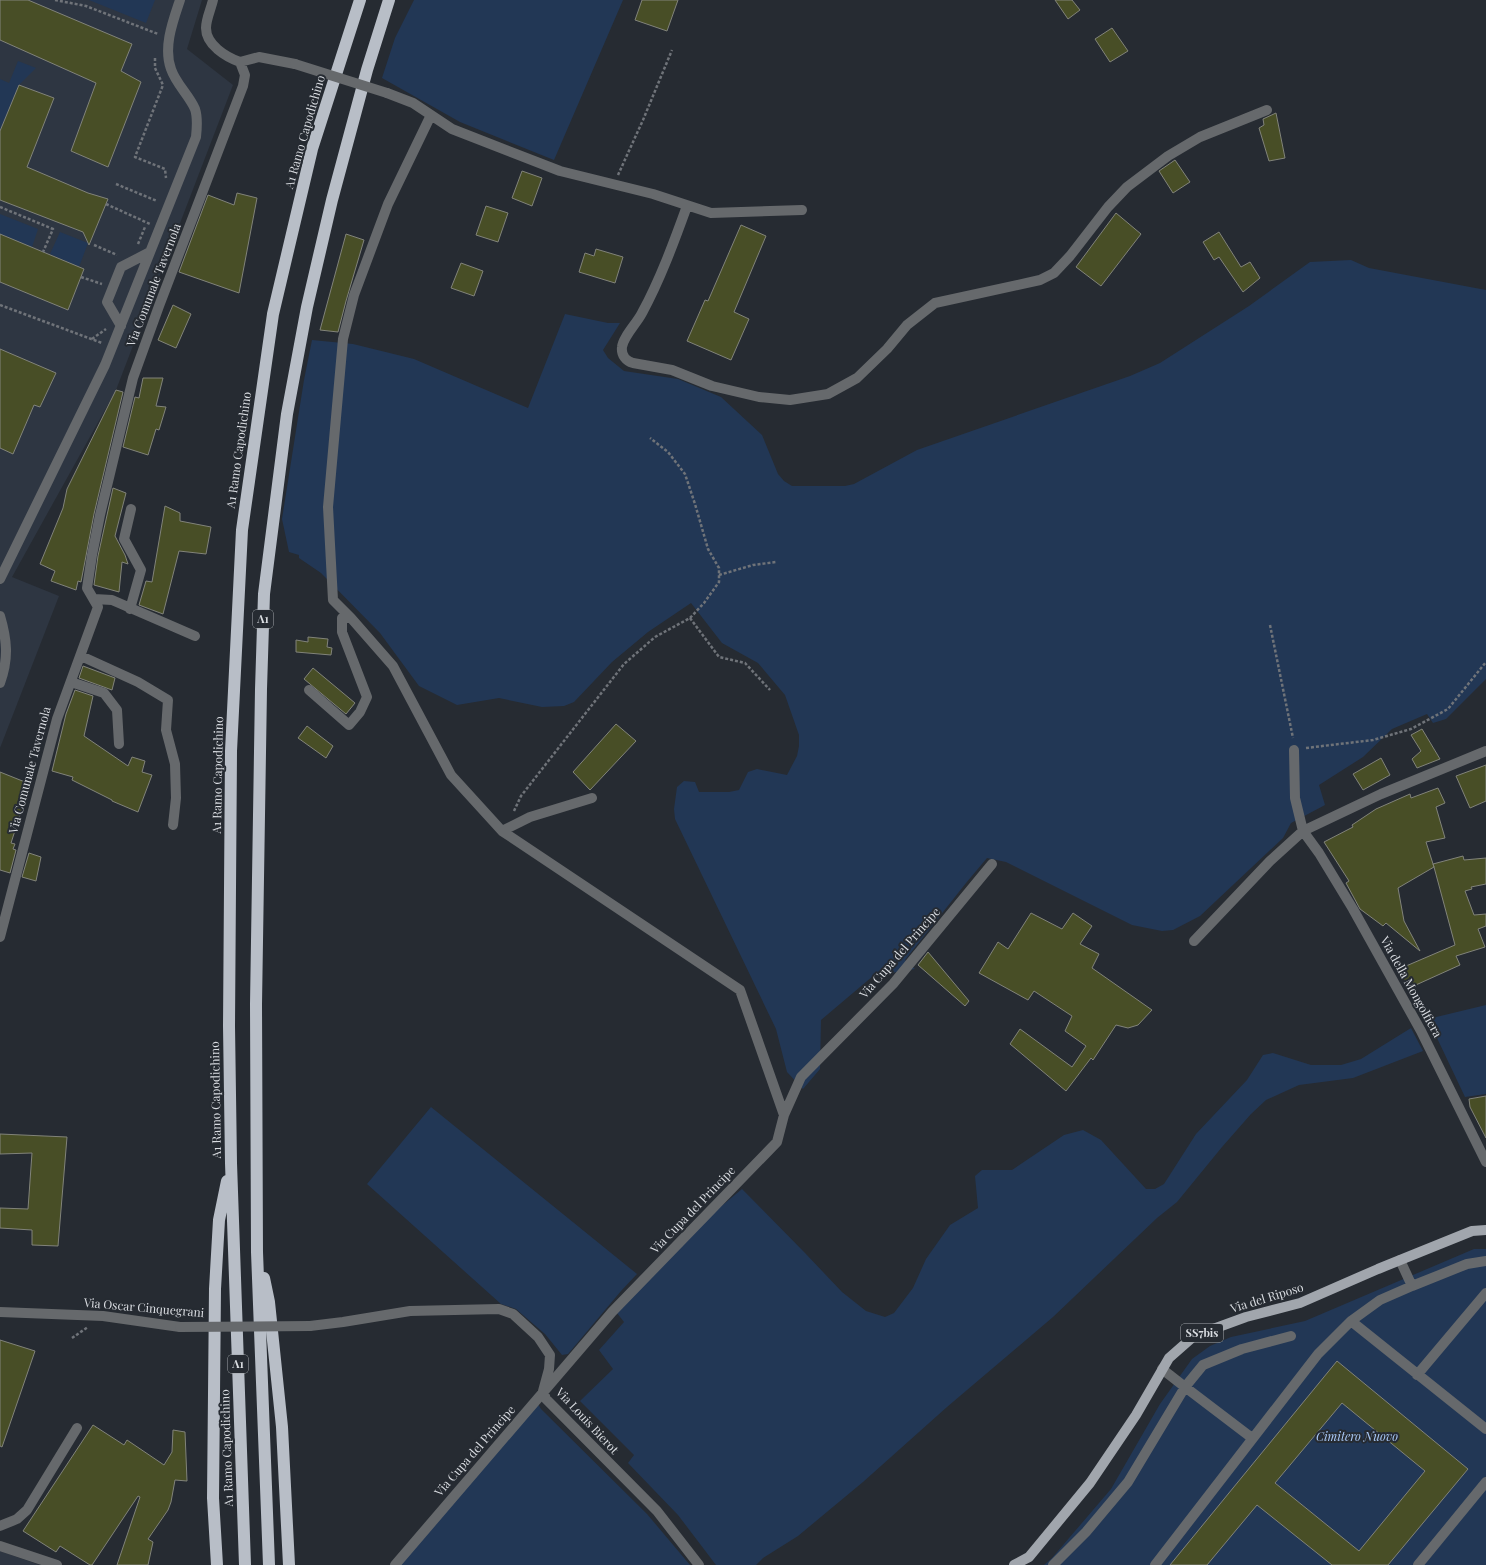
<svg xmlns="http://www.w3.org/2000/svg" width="1486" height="1565" viewBox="0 0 1486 1565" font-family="'Playfair Display',serif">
<rect width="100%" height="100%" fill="#262b32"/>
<!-- built -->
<path fill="#2e3642" d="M0 0H202L187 49 233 85 116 390 12 577 59 596 0 748Z
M0 1551 34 1563 40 1565H0Z"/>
<!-- green -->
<path fill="#223755" d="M89 0H155L146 23Z
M414 0H623L554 160 460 122 382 78 395 38Z
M18 61 36 68 19 85 0 131V79L9 83Z
M0 214 38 229 32 247 0 234Z
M60 232 88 243 79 267 50 254Z
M1351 260 1369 268 1486 290V679L1446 719 1433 723 1427 714 1392 729 1363 757 1319 785 1325 805 1291 823 1283 838 1200 916 1173 930 1162 931 1132 925 1006 862 987 858 966 883 905 960 915 969 873 976 821 1020 820 1069 803 1089 787 1072 776 1029 675 819 674 809 677 787 684 781 695 782 699 792H729L739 790 748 772 757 769 787 775 797 756 799 746V735L785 695 758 663 722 643 691 603 648 632 612 662 574 702 564 706 542 707 499 698 457 705 419 686 380 633 321 573 299 558V555L289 552 282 519 304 380 312 340 353 344 414 359 528 408 565 314 608 323H620L603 350 608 358 624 371 678 379 721 397 762 435 778 474 784 481 792 486H845L854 484 917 450 1130 376 1160 363 1249 306 1310 262Z
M1486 1005V1094L1465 1097 1428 1019Z
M1411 1028 1423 1051 1353 1078 1299 1085 1266 1100 1251 1114 1222 1147 1177 1202 1157 1218 1053 1317 947 1407 863 1482 798 1536 763 1558 756 1565H716L678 1515 628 1463 634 1455 580 1401 613 1369 599 1350 624 1322 617 1313 713 1213 742 1189 805 1253 842 1292 866 1311 885 1317 894 1313 913 1288 926 1259 950 1225 978 1208 975 1176 982 1170H1012L1064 1135 1083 1130 1101 1140 1146 1189H1155L1164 1184 1196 1134 1247 1080 1263 1055 1273 1053 1311 1065H1341L1361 1059Z
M431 1107 637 1274 621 1291 568 1354 562 1355 545 1334 516 1309 501 1304 367 1184Z
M1474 1249H1486V1565H1044L1052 1558 1111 1489 1160 1404 1192 1359 1210 1346 1231 1337 1305 1321Z
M538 1404 541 1409 647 1514 690 1565H399Z"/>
<!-- building -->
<path fill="#484e26" stroke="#81837a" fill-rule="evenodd" d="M0 0H28L132 44 121 71 141 82 108 167 71 151 96 83 0 40Z
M642 0H678L667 31 635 20Z
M1055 0H1072L1080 10 1068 19Z
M1112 28 1128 51 1110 62 1095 39Z
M19 85 54 98 27 167 88 193 108 199 89 245 83 232 0 200V131Z
M1276 113 1285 158 1269 161 1259 128 1264 125 1263 119Z
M1175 160 1190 182 1173 193 1159 171Z
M522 171 542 178 532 206 512 198Z
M237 193 257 198 239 293 179 272 208 195 234 205Z
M486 206 508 213 498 242 476 235Z
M1116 213 1141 234 1101 286 1076 267Z
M741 225 766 236 734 312 749 319 731 360 687 341 705 300 708 301Z
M1219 232 1241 267 1250 262 1260 278 1243 292 1219 257 1214 260 1203 242Z
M0 234 84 269 68 310 0 282Z
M346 234 364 240 346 301 338 332 320 330Z
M596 249 623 257 615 283 579 272 585 253 594 256Z
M461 263 483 271 474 296 451 288Z
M173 305 191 314 176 348 158 340Z
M0 349 56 373 40 407 34 405 13 454 0 448Z
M143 378H163L156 406 166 407 159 430 156 429 148 455 123 447 135 397 139 398Z
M116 390 123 392 94 514 81 582 78 581 76 590 51 581 55 571 40 564 63 508 67 489Z
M113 488 126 493 115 536 125 555 128 564 122 562 119 592 94 585 98 556Z
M165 506 180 513V521L211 527 206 554 179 551 163 614 139 605 146 581 152 582Z
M308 637 328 639 327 647 332 648 331 655 296 652V640L308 642Z
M83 666 115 678 112 690 79 678Z
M313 668 355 703 346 714 304 679Z
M75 690 93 696 84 736 128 766 132 757 145 761 142 772 152 775 138 812 112 801V800L72 780 73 777 52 771 66 714Z
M616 724 636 741 590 790 573 772Z
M307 726 333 746 326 758 298 738Z
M1422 729 1440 759 1417 768 1412 759 1421 751 1411 735Z
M1381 758 1390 775 1363 790 1353 774Z
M1486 765V801L1470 808 1456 776Z
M0 772 30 784 11 843 15 844 13 849 16 850 10 873 0 870Z
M1438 788 1445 803 1436 807 1445 838 1426 842 1434 867 1433 864 1463 856 1464 860 1486 858V884L1471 887 1472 889 1465 891 1474 915 1486 914V926L1478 929 1485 947 1456 956 1460 965 1407 989 1399 969 1455 945 1434 867 1398 888 1404 921 1420 951 1386 923 1383 926 1360 909 1346 883 1349 881 1324 842 1353 827 1352 825 1376 809 1410 794 1411 798Z
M29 853 41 857 36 881 22 877Z
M1031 913 1062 929 1073 913 1092 926 1080 944 1099 954 1092 968 1152 1010 1138 1025 1128 1028 1116 1025 1093 1060 1091 1058 1066 1091 1010 1044 1020 1029 1072 1067 1086 1046 1065 1031 1072 1016 1034 991 1028 1000 979 973 998 942 1008 949Z
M928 952 969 1001 965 1006 918 965Z
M1486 1096V1138L1470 1107 1469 1099Z
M0 1134 67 1137 58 1246 32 1245V1230L0 1228V1208L28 1209 32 1153 0 1154Z
M0 1340 35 1351 2 1447 0 1446Z
M1337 1361 1468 1469 1388 1565H1332L1257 1505 1207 1565H1170ZM1342 1403 1425 1471 1359 1551 1275 1483Z
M93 1425 124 1445 127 1440 164 1465 172 1452 173 1430 185 1432 187 1481 175 1480 171 1502 168 1510 148 1539 153 1542 148 1565H117L140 1497 138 1496 92 1565H90L60 1546 56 1552 23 1531Z"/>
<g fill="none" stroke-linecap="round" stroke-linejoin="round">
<!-- path -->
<path stroke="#6f7379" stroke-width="2.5" stroke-dasharray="3 2" stroke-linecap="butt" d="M55 0 86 6 158 34
M155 58V68L163 85 135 157 165 169 166 178
M618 175 643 120 672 50
M116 184 157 201
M106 204 150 224
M0 207 53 229 43 252
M138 244 145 227
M94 245 117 255
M81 277 102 284
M0 305 102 343
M92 339 106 329
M719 575 753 565 776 562
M690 618 719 657 745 663 770 690
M1270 625 1293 738
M1306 748 1373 740 1411 729 1448 709 1486 662
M514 811 521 796 624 664 655 637 690 618 704 603 719 582V568L708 549 695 504 685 474 668 452 650 438
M72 1338 88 1327"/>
<!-- minor -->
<path stroke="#66696c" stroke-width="10" d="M240 62 259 57 295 64
M387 93 413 103 452 129 560 171 653 194 711 213 802 210
M687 206C674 242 660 280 642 313 637 323 623 337 622 347 621 355 626 361 633 363L672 370 712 386 759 397 790 400 828 394 857 378 887 349 907 325 935 303 1040 280 1054 273 1070 256 1108 207 1127 187 1168 156 1200 137 1267 110
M121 326 107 302 121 267 150 252
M0 579 105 365 196 137C197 128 198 118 195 109 189 95 176 84 171 69 163 47 173 21 180 0
M94 599 112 600 195 636
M130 609 141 570 124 539 131 509
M0 616C7 640 9 658 0 683
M351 618 333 600 328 507 343 339 354 295 388 204 431 115
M81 656 138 682 168 700 166 730 175 764 176 798 173 825
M71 682 104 693 117 710 119 744
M309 690 349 725 360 712 367 697 342 632V618H351L393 666 451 775 502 831 740 990 784 1115
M1294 750 1295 798 1303 831 1319 853 1353 909 1421 1031 1486 1162
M502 831 530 817 592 798
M0 937 57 719 98 607 87 588 92 555 100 515 133 378 159 306 243 86 245 75 240 62C226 57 206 45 206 28 206 19 211 9 213 0
M1194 941 1270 861 1303 831 1381 794 1486 751
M1400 1260 1412 1286
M0 1312 103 1316 180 1327
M1351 1321 1486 1429
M310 1326 343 1322 410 1311 499 1309 513 1314 538 1337 550 1355 549 1369 543 1391 546 1399 657 1511 699 1565
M1162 1369 1185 1387 1203 1365 1242 1349 1291 1336
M1417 1375 1486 1293
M0 1526 17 1519 27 1510 77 1428
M0 1546 57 1565
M395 1565 612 1312 777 1142 784 1115 801 1077 893 984 992 864
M1053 1565 1086 1532 1128 1482 1185 1387 1252 1438
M1155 1565 1318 1354 1351 1321 1380 1300 1412 1286 1467 1264 1486 1261
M1418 1565 1486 1482"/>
<!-- major -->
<path stroke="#a1a6ad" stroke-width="10" d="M1014 1565 1029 1557 1090 1483 1136 1415 1169 1358 1194 1336 1246 1317 1300 1303 1378 1269 1472 1231 1486 1230"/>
<!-- highway -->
<path stroke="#b8bec7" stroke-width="12" d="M264 1278 269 1302 282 1427 289 1565
M217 1565 213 1498 215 1289 219 1220 227 1181
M245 1565 231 1163 229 1026 231 751 242 530 273 314 312 149 360 0
M269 1565 257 1252 256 1004 261 689 264 594 287 414 307 307 332 200 367 70 389 0"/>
<!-- minor-bridge -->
<path stroke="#66696c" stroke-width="10" d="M295 64 387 93
M180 1327 310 1326"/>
</g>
<g text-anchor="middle" stroke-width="4" stroke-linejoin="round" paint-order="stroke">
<!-- shield labels -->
<g fill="#262b32" stroke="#a3a7ac" stroke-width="1">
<rect x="253" y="610" width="20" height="18" rx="3"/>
<rect x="1181" y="1324" width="42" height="18" rx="3"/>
<rect x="228" y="1355" width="20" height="18" rx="3"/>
</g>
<g font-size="11" font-weight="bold" fill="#d9dce1">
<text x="263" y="623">A1</text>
<text x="1202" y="1337">SS7bis</text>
<text x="238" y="1368">A1</text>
</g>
<!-- street labels -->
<g font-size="12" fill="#d9dce1" stroke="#262b32">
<text transform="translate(305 132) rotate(-74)" y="4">A1 Ramo Capodichino</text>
<text transform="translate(154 285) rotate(-69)" y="4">Via Comunale Tavernola</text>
<text transform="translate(239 450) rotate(-82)" y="4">A1 Ramo Capodichino</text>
<text transform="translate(30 770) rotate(-75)" y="4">Via Comunale Tavernola</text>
<text transform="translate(218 775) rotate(-89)" y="4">A1 Ramo Capodichino</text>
<text transform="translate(900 953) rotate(-49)" y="4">Via Cupa del Principe</text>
<text transform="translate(1411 987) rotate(61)" y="4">Via della Mongolfiera</text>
<text transform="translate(216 1100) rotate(-91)" y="4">A1 Ramo Capodichino</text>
<text transform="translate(693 1210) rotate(-46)" y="4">Via Cupa del Principe</text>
<text transform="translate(1267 1298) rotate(-17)" y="4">Via del Riposo</text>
<text transform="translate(144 1308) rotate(5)" y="4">Via Oscar Cinquegrani</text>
<text transform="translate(587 1421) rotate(47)" y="4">Via Louis Bierot</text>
<text transform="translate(227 1448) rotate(-92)" y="4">A1 Ramo Capodichino</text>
<text transform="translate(475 1451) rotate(-49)" y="4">Via Cupa del Principe</text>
</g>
<!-- park labels -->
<g font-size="12" font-style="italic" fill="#aac9f7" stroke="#262b32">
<text x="1357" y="1441">Cimitero Nuovo</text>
</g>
</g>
</svg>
